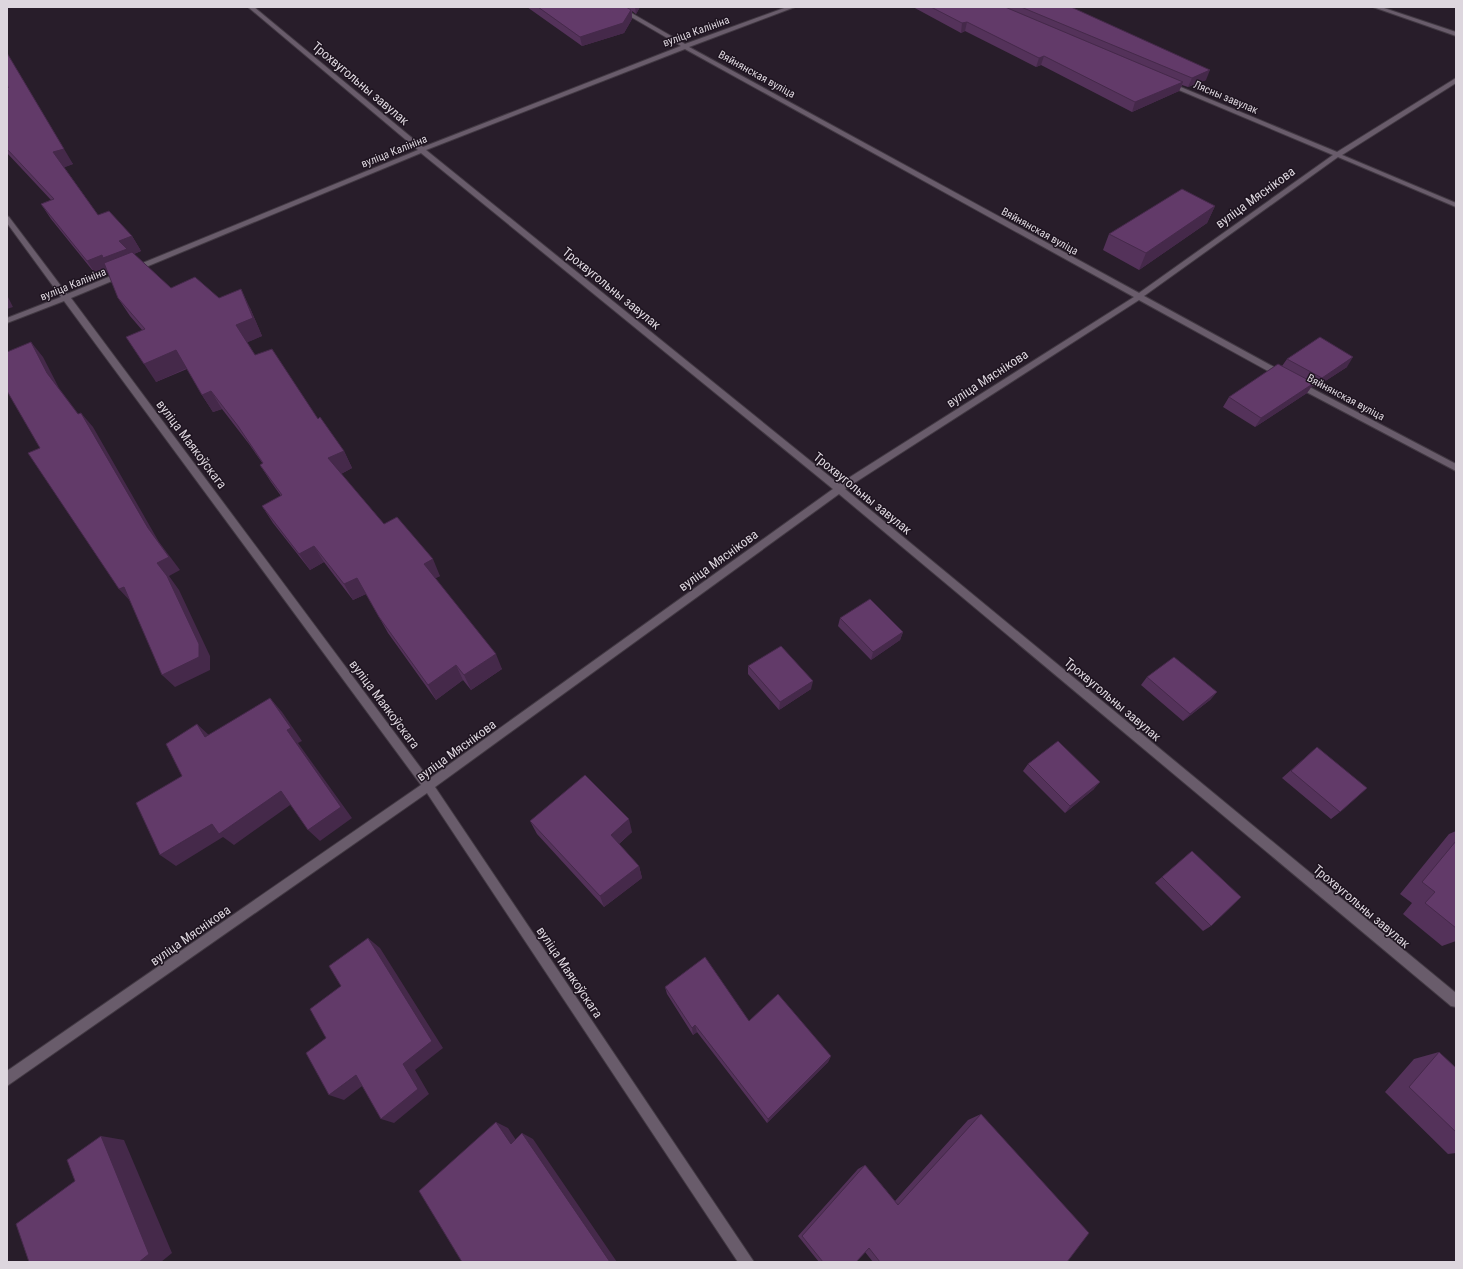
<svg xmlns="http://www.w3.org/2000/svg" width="1463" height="1269" viewBox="0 0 1463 1269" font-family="'Roboto Condensed',sans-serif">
<rect width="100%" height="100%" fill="#281d2a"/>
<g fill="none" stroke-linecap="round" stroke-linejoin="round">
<!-- minor casing -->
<g stroke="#423943" stroke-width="2">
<path id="minor" d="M248 7H254L423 147 681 46 614 7H621L685 44 787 7H795L689 47 1139 293 1333 155 1167 85V83H1171L1337 152 1456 78V83L1342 155 1456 203V207L1338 157 1144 296 1285 373V377H1279L1139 300 845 489 1456 993V1007L1451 1006 839 494 435 787 754 1262H738L427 793 7 1086V1071L421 785 64 301 7 323V318L61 297 7 223V216L9 217 67 294 418 150ZM685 49 1134 297 839 484 426 150ZM421 153 833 489 429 779 71 298Z
M1373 7H1381L1456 32V36Z
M1298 381 1456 464V471L1295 386 1294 384Z"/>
</g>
<!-- minor -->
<use href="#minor" fill="#695c6b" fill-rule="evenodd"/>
</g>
<!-- wall -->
<path fill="#54325a" d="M527 7H640L636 14 632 11V19L624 33 582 46Z
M913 7H1071L1206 80 1188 87 1182 85 1179 91 1132 112 1041 65 1036 67 965 31 961 33Z
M7 86 73 164 64 167 98 215 132 236 141 251 134 254 171 288 219 298 250 308 262 336 247 342 255 355 318 419 344 451 352 468 341 474 384 524 440 576 435 578 502 669 471 690 463 680 436 700 388 633 366 594 353 600 324 562 310 570 273 523 262 506 281 496 271 482 260 465 263 464 249 444 222 409 213 412 202 395 187 369 156 382 142 330 130 316 118 298 108 272 97 276 51 219 41 204 51 200 7 153Z
M1215 206 1207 223 1139 270 1103 250 1109 234Z
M1287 359 1347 367 1316 387 1312 386 1307 393 1255 427 1223 407 1229 397 1282 366Z
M840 618 903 632 900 640 871 660 838 626Z
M748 666 811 689 779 710 748 674Z
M1147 677 1217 692 1210 700 1183 721 1141 685Z
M1317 747 1340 812 1331 819 1282 778Z
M1028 764 1094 789 1065 813 1023 771Z
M530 821 632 832 619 844 639 866 642 878 604 907 537 834Z
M1456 831V941L1442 946 1403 914 1412 903 1400 894 1449 834Z
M1192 851 1211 926 1203 931 1155 883Z
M665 987 749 1021 831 1056 828 1062 767 1123 697 1032 693 1035 667 994Z
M1439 1052 1456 1068V1153L1448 1154 1385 1092 1414 1059Z
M981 1114 1067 1262H873L865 1252 856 1262H819L798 1236 858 1169 865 1165 895 1201 968 1120Z"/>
<!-- shaded-wall -->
<path fill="#45294a" d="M635 7H640L636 14Z
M631 10 632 19 624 33 582 46 580 37Z
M967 22 965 31 961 33 962 23Z
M1044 56 1041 65 1036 67 1039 58Z
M16 68 73 164 63 168 53 152Z
M1210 70 1206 80 1188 87 1192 78Z
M1183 82 1179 91 1132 112 1135 102Z
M1215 206 1207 223 1139 270 1146 253Z
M132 236 141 251 131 255 111 271 97 276 87 261 119 241Z
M241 289 250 308 262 336 246 343 236 325Z
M7 295 13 307 7 309Z
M31 342 43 357 59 388 90 429 47 373Z
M176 350 187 368 156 382 144 364Z
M1353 357 1347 367 1316 387 1322 378Z
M1314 383 1307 393 1255 427 1261 418Z
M211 391 222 409 213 412 202 395Z
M81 413 93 427 159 542 180 570 169 576 179 590 210 656V670L175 687 162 675 157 563 148 528Z
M344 451 352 468 337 476 328 458Z
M314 546 324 562 310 570 299 554Z
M433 559 440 576 431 581 424 564Z
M357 578 366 594 353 600 344 584Z
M124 587 132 603 119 589Z
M903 632 900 640 871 660 873 652Z
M496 654 502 669 471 690 464 675Z
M456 665 463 680 436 700 428 685Z
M813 681 811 689 779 710 780 702Z
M1217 692 1210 700 1183 721 1190 714Z
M270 698 282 712 302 741 298 743 352 818 320 841 308 830 287 730Z
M197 724 211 737H205Z
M1100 782 1094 789 1065 813 1070 806Z
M281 791 293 803 234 845 223 837 176 866 160 855 212 824Z
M629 819 632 832 614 848 611 835Z
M639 866 642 878 604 907 600 896Z
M368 938 380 948 443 1048 415 1070 429 1094 394 1123 381 1119 403 1064Z
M695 1025 697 1032 693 1035 692 1028Z
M831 1056 828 1062 767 1123 768 1119Z
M356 1075 370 1080 344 1100 329 1095Z
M496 1122 508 1128 522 1149 511 1144Z
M522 1133 533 1139 617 1262H610Z
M101 1136 124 1140 172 1253 161 1262H139Z"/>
<!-- building -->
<path fill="#623a69" stroke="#45294a" d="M538 7H626L631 10 623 23 580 37Z
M931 7H1005L1183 82 1135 102 1044 56 1039 58 967 22 962 23Z
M1021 7H1071L1210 70 1192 78Z
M7 53 64 149 53 152 98 215 109 211 132 236 119 241 127 249 103 258 102 255 87 261 41 204 54 199 7 149V86L8 88 7 82Z
M1182 189 1215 206 1146 253 1109 234Z
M132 252 171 288 195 277 219 298 241 289 253 318 236 325 255 355 272 349 318 419 320 417 344 451 328 458 384 524 397 517 433 559 424 564 496 654 464 675 456 665 428 685 379 617 357 578 344 584 314 546 299 554 262 506 282 495 260 465 263 463 238 426 211 391 202 395 176 350 144 364 126 337 145 329 118 298 104 263Z
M1320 337 1353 357 1322 378 1287 359Z
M31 342 47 373 78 414 81 413 148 528 169 557 157 563 167 576 199 644V657L162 675 124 587 119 589 28 453 40 448 7 391V352Z
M1278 364 1314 383 1261 418 1229 397Z
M870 599 903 632 873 652 840 618Z
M781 646 813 681 780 702 748 666Z
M1174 657 1217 692 1190 714 1147 677Z
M270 698 291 728 287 730 341 807 308 830 281 791 219 834 212 824 160 855 136 803 182 776 166 744 197 724 205 737Z
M1058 741 1100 782 1070 806 1028 764Z
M1317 747 1367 788 1340 812 1291 771Z
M585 775 629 819 611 835 639 866 600 896 530 821Z
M1456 841V928L1425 903 1435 892 1422 882Z
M1192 851 1241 897 1211 926 1162 877Z
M368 938 432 1041 403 1064 418 1089 381 1119 356 1075 329 1095 306 1053 326 1038 310 1009 341 986 329 966Z
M705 957 749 1021 778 994 831 1056 768 1119 695 1025 692 1028 665 987Z
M1439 1052 1456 1068V1132L1409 1087Z
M981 1114 1089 1233 1067 1262H880L869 1248 856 1262H823L802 1236 865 1165 898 1205Z
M496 1122 511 1144 522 1133 610 1262H462L419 1191Z
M101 1136 149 1254 139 1262H29L16 1224 75 1181 67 1160Z"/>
<g text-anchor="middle" stroke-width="3" stroke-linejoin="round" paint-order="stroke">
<!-- far-street labels -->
<g font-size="11" fill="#ddd6de" stroke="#1e1420">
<text transform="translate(696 31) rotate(-20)" y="4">вуліца Калініна</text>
<text transform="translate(757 74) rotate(29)" y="4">Вяйнянская вуліца</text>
<text transform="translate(1226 97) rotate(23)" y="4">Лясны завулак</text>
<text transform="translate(394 151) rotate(-22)" y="4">вуліца Калініна</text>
<text transform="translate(1040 231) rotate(29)" y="4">Вяйнянская вуліца</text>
<text transform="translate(73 284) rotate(-22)" y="4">вуліца Калініна</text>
<text transform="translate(1346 397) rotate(28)" y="4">Вяйнянская вуліца</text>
</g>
<!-- street labels -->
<g font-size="13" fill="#ddd6de" stroke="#1e1420">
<text transform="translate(361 83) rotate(40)" y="5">Трохвугольны завулак</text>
<text transform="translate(1255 197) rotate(-36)" y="5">вуліца Мяснікова</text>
<text transform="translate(612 288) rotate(39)" y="5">Трохвугольны завулак</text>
<text transform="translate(987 378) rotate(-33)" y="5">вуліца Мяснікова</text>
<text transform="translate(192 444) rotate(53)" y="5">вуліца Маякоўскага</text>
<text transform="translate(863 493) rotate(39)" y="5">Трохвугольны завулак</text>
<text transform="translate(718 560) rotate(-36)" y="5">вуліца Мяснікова</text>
<text transform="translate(1113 699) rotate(40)" y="5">Трохвугольны завулак</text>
<text transform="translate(385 704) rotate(53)" y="5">вуліца Маякоўскага</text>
<text transform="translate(456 750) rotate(-36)" y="5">вуліца Мяснікова</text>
<text transform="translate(1362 906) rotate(40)" y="5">Трохвугольны завулак</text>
<text transform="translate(190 935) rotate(-35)" y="5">вуліца Мяснікова</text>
<text transform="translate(570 972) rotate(56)" y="5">вуліца Маякоўскага</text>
</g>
</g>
<!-- border -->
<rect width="1463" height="1269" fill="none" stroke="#ddd6de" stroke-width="16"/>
</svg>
